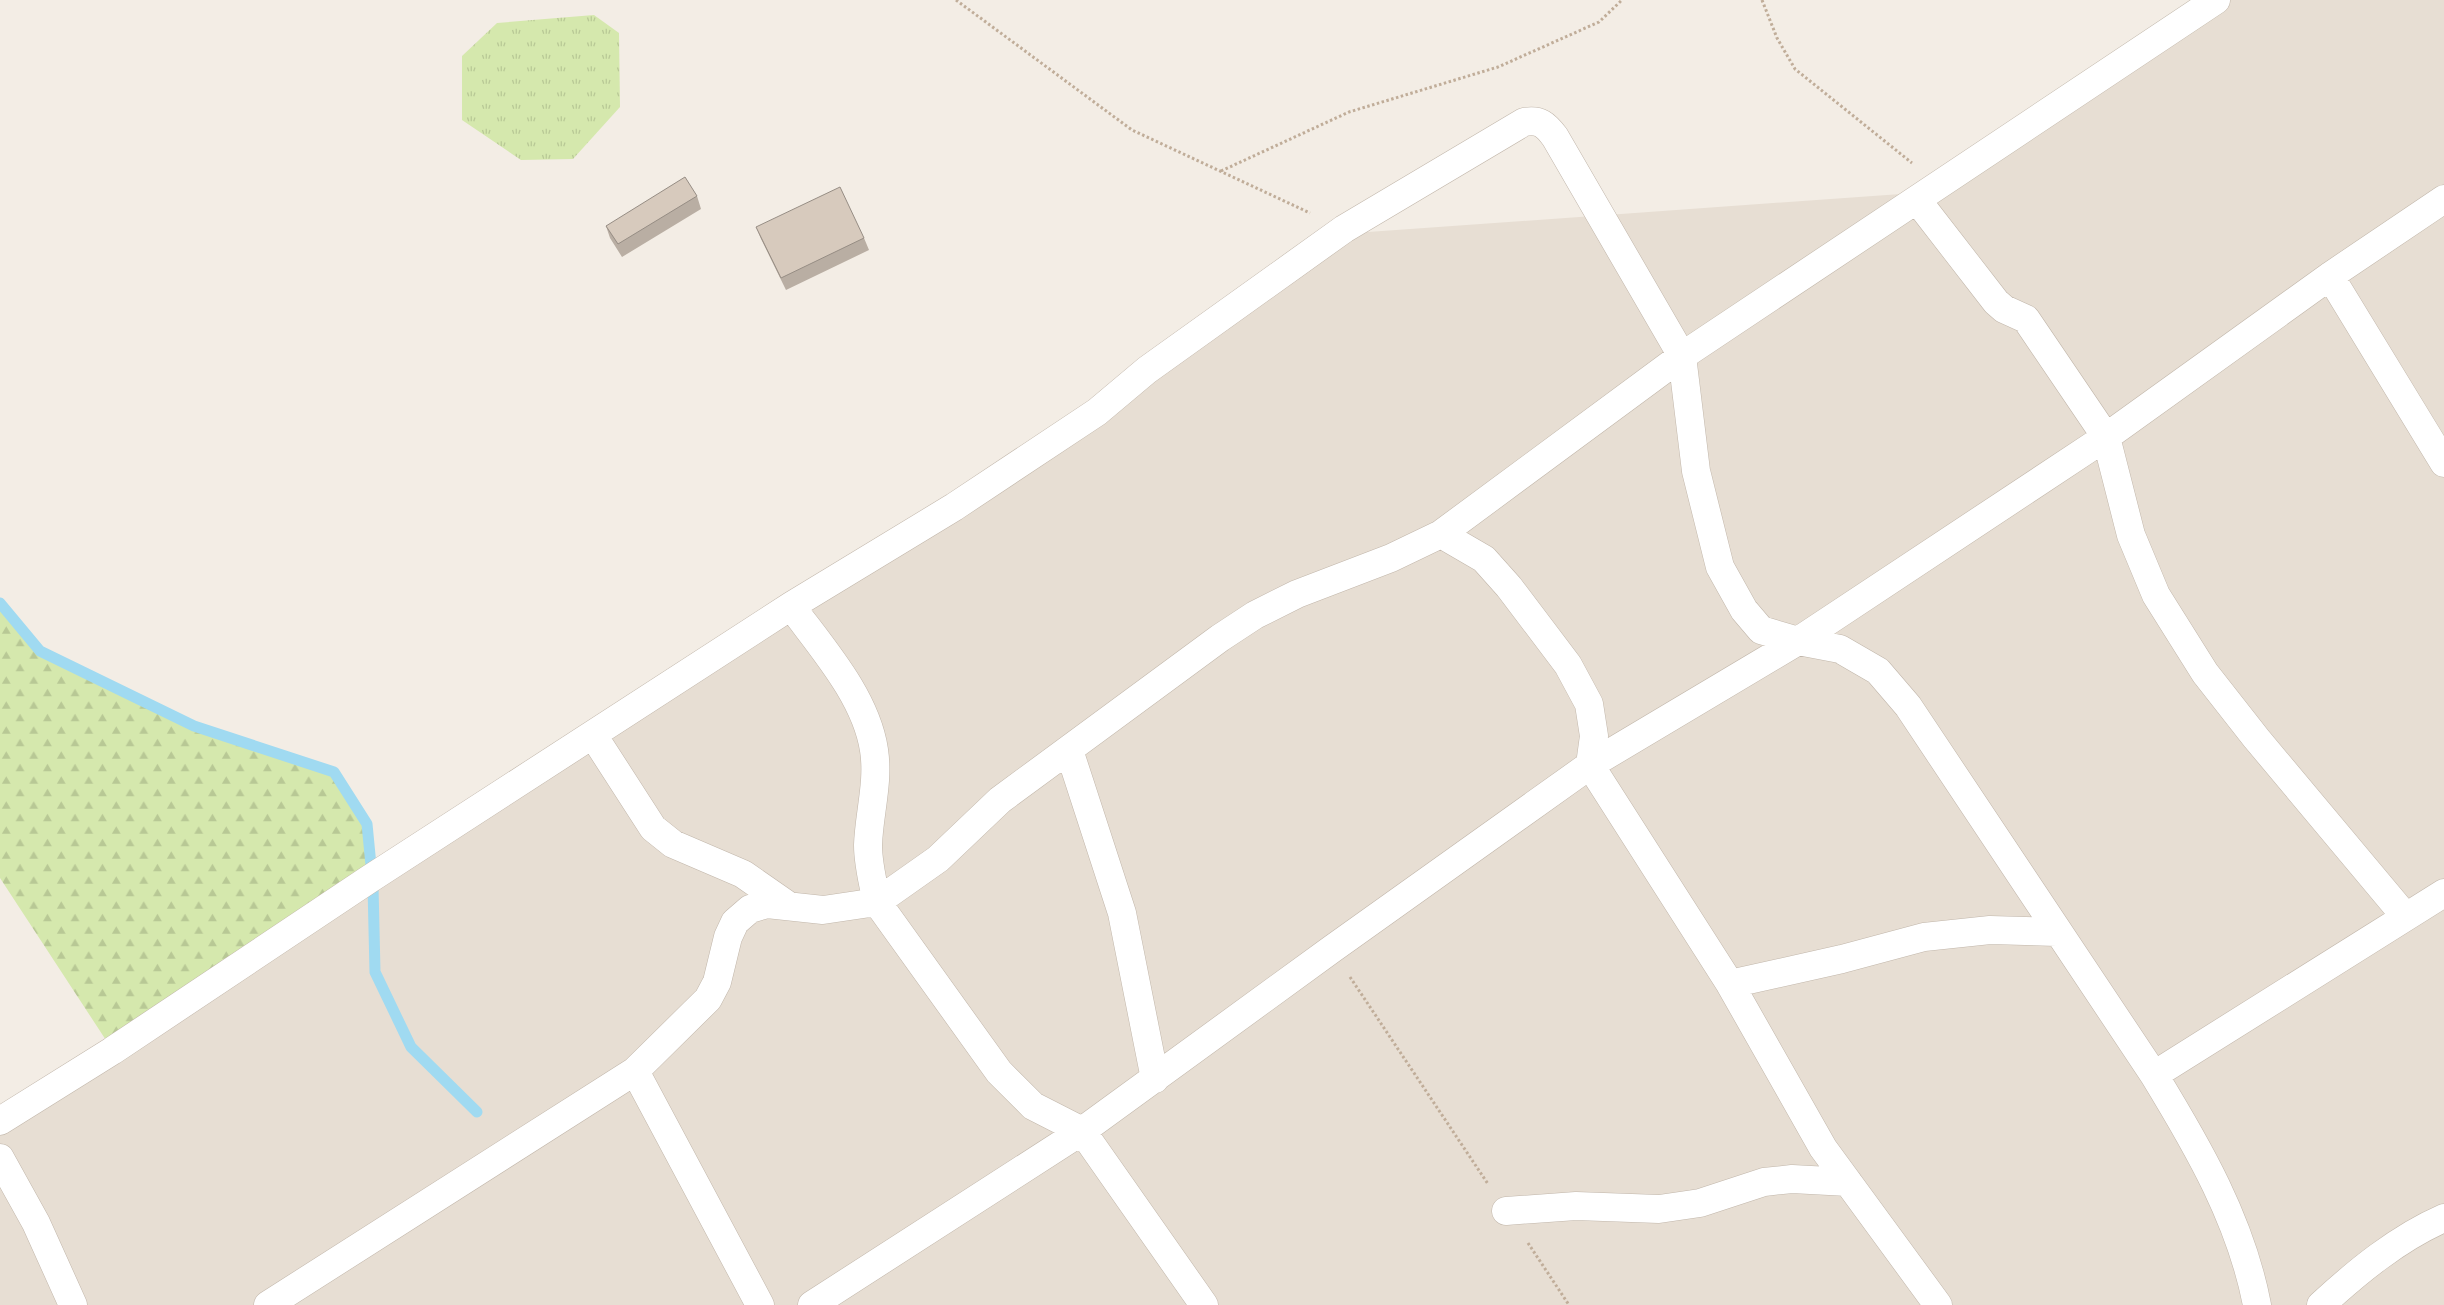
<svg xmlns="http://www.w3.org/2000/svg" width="2444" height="1305" viewBox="0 0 2444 1305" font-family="Cabin,sans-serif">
<defs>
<pattern id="grass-tufts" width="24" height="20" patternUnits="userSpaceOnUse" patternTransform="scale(1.25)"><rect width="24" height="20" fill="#d5e8ad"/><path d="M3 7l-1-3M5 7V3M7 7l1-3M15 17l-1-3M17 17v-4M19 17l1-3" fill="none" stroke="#b8c895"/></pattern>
<pattern id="forest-firs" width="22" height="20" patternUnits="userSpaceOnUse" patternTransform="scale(1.25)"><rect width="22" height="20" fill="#d5e8ad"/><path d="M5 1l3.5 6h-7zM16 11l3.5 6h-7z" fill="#b8c895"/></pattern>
</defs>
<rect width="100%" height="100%" fill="#f3ede5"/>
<!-- residential -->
<path fill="#e7ded3" d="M2223 0H2444V1305H0V1132L1354 233 1929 192Z"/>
<!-- grass -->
<path fill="url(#grass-tufts)" d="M594 15 619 33 620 107 573 159 521 160 462 120V56L497 23Z"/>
<!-- forest -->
<path fill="url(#forest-firs)" d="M0 603 40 651 194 726 334 772 367 824 373 886 117 1057 0 878Z"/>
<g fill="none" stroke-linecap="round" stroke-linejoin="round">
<!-- stream -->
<path stroke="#a0daf1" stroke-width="11" d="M0 603 40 651 194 726 334 772 367 824 373 886 375 972 411 1047 477 1112"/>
<!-- minor casing -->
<g stroke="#c1b6aa" stroke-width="29">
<path id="minor" d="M1917 200 1996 302 2004 309 2026 319 2106 437 2131 535 2156 595 2205 673 2256 738 2405 916
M2330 276 2444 463
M1441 534 1484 559 1509 587 1568 665 1589 704 1594 736 1590 765 1730 984 1823 1148 1938 1305
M791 606C822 648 866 697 874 750 879 782 869 814 868 845 868 865 873 883 877 902L999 1072 1033 1106 1082 1131 1204 1305
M593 735 653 828 673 844 743 874 786 904
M1069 750 1122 913 1155 1079
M1730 984 1842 959 1924 937 1990 930 2057 932
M635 1071 760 1305
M2154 1075 2444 893
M0 1121 112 1051 368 880 791 606 954 507 1097 412 1147 370 1344 229 1524 122C1540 119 1546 125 1555 137L1682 356 1696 471 1720 567 1744 610 1761 630 1798 641 1840 649 1878 671 1908 706 2154 1075C2198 1147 2241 1221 2257 1305
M0 1158 36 1223 73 1305
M1506 1211 1576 1206 1659 1209 1700 1203 1764 1182 1792 1179 1848 1182
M268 1305 635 1071 708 999 717 982 728 937 735 922 750 909 767 904 823 910 877 902 938 859 1000 800 1220 638 1255 615 1297 594 1391 558 1441 534 1682 356 2216 0
M812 1305 1082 1131 1332 949 1590 765 1798 641 2106 437 2330 276 2444 199
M2321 1305C2357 1272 2398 1238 2444 1218"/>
</g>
<!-- path -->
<path stroke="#c0ad99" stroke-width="3" stroke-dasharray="2.5 2.5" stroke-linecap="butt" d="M956 0 1132 130 1310 213
M1762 0 1777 38 1795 69 1912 163
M1221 171 1349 112 1498 67 1599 22 1622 0
M1350 977 1488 1184
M1528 1243 1569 1305"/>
<!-- minor -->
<use href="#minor" stroke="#fff" stroke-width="28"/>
</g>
<!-- wall -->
<path fill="#b9aea3" d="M697 196 701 209 622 257 610 238 606 226Z
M756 227 864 238 869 250 786 290 761 239Z"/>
<!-- building -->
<path fill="#d7cabd" stroke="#968d84" d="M685 177 697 196 618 244 606 226Z
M840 187 864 238 781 278 756 227Z"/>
</svg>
